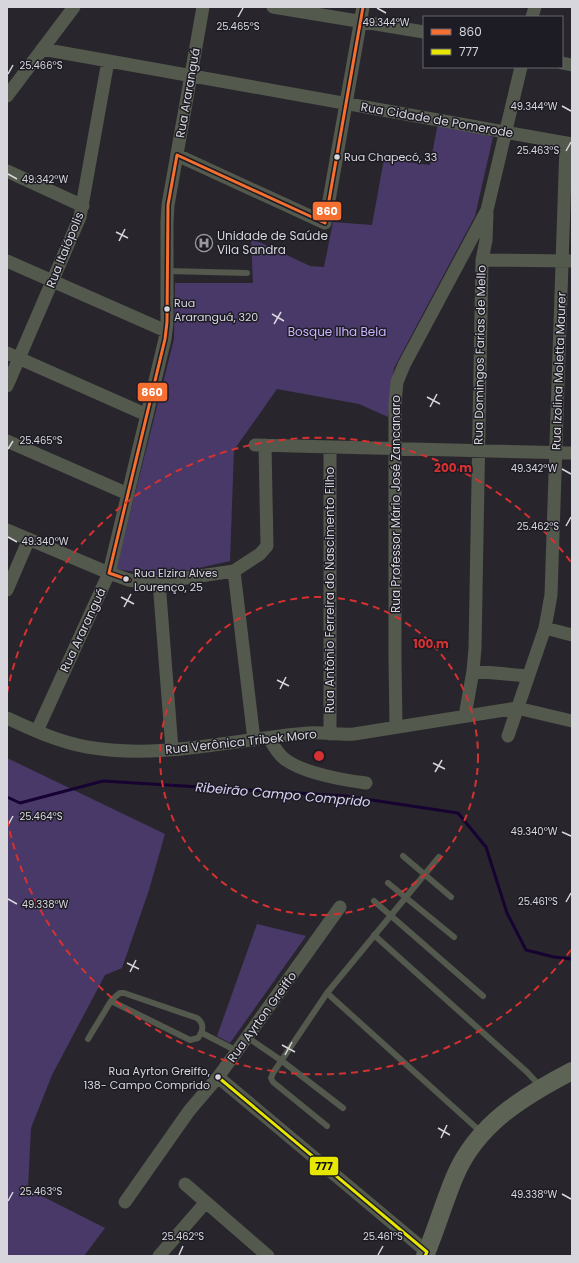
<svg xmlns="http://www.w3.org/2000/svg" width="579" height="1263" viewBox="0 0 579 1263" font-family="Poppins,sans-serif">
<rect width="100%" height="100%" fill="#28262c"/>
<!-- green -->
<path fill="#493969" d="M438 123 493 137 475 216 394 368 388 417 359 404 277 389 234 450 230 561 163 576 116 569 174 339 175 283H253L251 238 310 266 324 267 333 222 372 225 384 159 430 165Z
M7 758 165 834 149 890 122 968 105 975 52 1075 31 1128 28 1189 105 1228 84 1256H7Z
M257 924 306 936 230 1043 217 1036Z"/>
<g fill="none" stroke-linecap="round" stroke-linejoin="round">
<!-- stream -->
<path stroke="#170331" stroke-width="3" d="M7 797 20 803 103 781 345 796 458 813 486 847 507 913 526 950 554 957 572 959"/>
<!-- lane -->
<path stroke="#53594c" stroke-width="6" d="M167 271 247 273
M403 856 451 897
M388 883 454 937
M374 901 483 996
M374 935 527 1072 540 1086
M120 993H124L197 1018C205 1024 203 1031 198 1038L190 1040 111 1001 116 996Z
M327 993 481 1132
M202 1033 237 1051
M247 1037 282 1061 343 1108
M88 1039 111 1001
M327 1126 273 1082 271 1078 273 1073 327 993 439 857"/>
<!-- street -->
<path stroke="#53594c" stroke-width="13" d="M273 7 424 32
M532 17 535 7
M42 49 572 144
M562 63 572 65
M7 96 74 7
M177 155 325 223 363 7
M7 171 83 206
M482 260 572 261
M7 261 166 331
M7 353 147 415
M7 386 80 217 108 61
M7 441 128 494
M255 445 572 453
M330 447V734
M7 530 109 573 129 580 148 583 159 582 234 571 260 554 267 546 265 445
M234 571 254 740
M159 582 172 749
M7 590 29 539
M545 628 572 635
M473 671 528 676
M465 716 473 671 475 648 482 260 486 240 487 214
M7 718C33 730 59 742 87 747 161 760 235 739 308 733 323 732 339 735 354 734L517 708 572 721
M396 727 395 659V403L397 382 404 365 487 210 521 67
M37 731 109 573 165 339 167 322V222L168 205 203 7
M508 736 545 628 551 595 566 144
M269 738C274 746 278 755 286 760 306 774 343 780 366 783
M218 1077 427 1252
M185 1184 268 1256
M125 1202 189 1111 218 1077 237 1051 340 907
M159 1256 206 1202"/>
<!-- secondary -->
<path stroke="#5d6455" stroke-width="18" d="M425 1256C436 1230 444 1202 455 1176 477 1124 524 1096 572 1071"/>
<!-- bus-1 casing -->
<g stroke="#1d1b24" stroke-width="6">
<path id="bus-1" d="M129 580 109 573 165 339 167 322 168 205 177 155 325 223 363 7"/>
</g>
<!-- bus-2 casing -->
<g stroke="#1d1b24" stroke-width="6">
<path id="bus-2" d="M218 1077 427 1252 425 1256"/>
</g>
<!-- bus-1 -->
<use href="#bus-1" stroke="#f46f30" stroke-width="3"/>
<!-- bus-2 -->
<use href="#bus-2" stroke="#e6e600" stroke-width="3"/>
</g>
<!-- ticks -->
<path fill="none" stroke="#d7d6dc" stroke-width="1.5" d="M377 8 386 13M238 17 243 8M8 74 13 65M562 106 571 111M566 151 571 142M8 174 17 179M116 232 128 238M119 241 125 229M272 314 284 321M274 324 281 312M427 397 440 404M430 407 437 394M8 449 13 441M562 469 571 474M566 526 571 517M8 537 17 542M121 597 134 604M124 607 131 594M277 680 289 686M280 689 286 677M433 763 445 769M435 772 442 760M8 825 13 816M562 832 571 836M8 899 17 904M566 902 571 893M127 963 139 969M130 972 136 960M282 1045 295 1052M285 1055 292 1042M438 1128 450 1135M441 1138 447 1125M562 1194 571 1199M8 1201 13 1192M179 1255 183 1246M378 1255 383 1246"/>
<!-- distance rings -->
<g fill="none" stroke="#d63131" stroke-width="2" stroke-dasharray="7 5">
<circle cx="319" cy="756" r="159"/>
<path d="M571 950A318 318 0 0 1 7 819M7 693A318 318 0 0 1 571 562"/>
</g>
<!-- icons -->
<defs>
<g id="hospital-ring" transform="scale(0.9)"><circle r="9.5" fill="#1d1b24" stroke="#9a989e" stroke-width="1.5"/><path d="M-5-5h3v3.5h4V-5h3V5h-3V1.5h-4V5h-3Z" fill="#9a989e"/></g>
</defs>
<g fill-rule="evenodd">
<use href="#hospital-ring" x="204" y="243"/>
</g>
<!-- markers -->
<g fill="#d7d6dc" stroke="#1d1b24" stroke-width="1.5">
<circle cx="337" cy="157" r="3.5"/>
<circle cx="167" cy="309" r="3.5"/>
<circle cx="126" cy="579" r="3.5"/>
<circle cx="218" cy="1077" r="3.5"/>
</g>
<g text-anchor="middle" stroke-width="3" stroke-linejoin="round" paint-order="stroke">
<!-- bus labels -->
<g font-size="11" fill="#d7d6dc" stroke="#1d1b24" text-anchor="start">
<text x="344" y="161">Rua Chapecó, 33</text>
<text x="174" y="307">Rua<tspan x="174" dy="14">Araranguá, 320</tspan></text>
<text x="134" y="577">Rua Elzira Alves<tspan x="134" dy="14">Lourenço, 25</tspan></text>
<text x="210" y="1075" text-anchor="end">Rua Ayrton Greiffo,<tspan x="210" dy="14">138- Campo Comprido</tspan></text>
</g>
<!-- street labels -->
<g font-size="12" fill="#d7d6dc" stroke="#1d1b24">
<text transform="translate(188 93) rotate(-80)" y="4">Rua Araranguá</text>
<text transform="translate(437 120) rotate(10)" y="4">Rua Cidade de Pomerode</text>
<text transform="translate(65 250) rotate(-68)" y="4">Rua Itaiópolis</text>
<text transform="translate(480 355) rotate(-89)" y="4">Rua Domingos Farias de Mello</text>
<text transform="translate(559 371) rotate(-88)" y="4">Rua Izolina Moletta Maurer</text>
<text transform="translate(396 504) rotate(-90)" y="4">Rua Professor Mário José Zancanaro</text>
<text transform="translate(330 590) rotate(-90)" y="4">Rua Antônio Ferreira do Nascimento Filho</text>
<text transform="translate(83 630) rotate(-65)" y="4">Rua Araranguá</text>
<text transform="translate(241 742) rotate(-6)" y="4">Rua Verônica Tribek Moro</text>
<text transform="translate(262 1017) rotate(-54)" y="4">Rua Ayrton Greiffo</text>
</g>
<!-- poi labels -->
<g font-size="12" fill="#d7d6dc" stroke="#1d1b24" text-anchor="start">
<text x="217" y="240">Unidade de Saúde<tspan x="217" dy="14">Vila Sandra</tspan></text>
</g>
<!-- park labels -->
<g font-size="12" fill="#cab5ff" stroke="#1d1b24">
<text x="337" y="336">Bosque Ilha Bela</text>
</g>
<!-- water labels -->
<g font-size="13" font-style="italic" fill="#dad1f6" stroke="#1d1b24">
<text transform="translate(283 794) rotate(5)" y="5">Ribeirão Campo Comprido</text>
</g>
</g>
<g font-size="10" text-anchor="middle" fill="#d7d6dc" stroke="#1d1b24" stroke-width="3" stroke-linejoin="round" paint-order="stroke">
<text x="386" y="26">49.344°W</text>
<text x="238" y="30">25.465°S</text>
<text x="41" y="69">25.466°S</text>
<text x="534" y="110">49.344°W</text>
<text x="538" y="154">25.463°S</text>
<text x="45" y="183">49.342°W</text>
<text x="41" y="444">25.465°S</text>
<text x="534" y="472">49.342°W</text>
<text x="538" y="530">25.462°S</text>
<text x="45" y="545">49.340°W</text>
<text x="41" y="820">25.464°S</text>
<text x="534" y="835">49.340°W</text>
<text x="538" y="905">25.461°S</text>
<text x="45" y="908">49.338°W</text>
<text x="41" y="1195">25.463°S</text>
<text x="534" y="1198">49.338°W</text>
<text x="183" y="1240">25.462°S</text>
<text x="383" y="1240">25.461°S</text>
</g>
<circle cx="319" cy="756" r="6" fill="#d63131" stroke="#1d1b24" stroke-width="2"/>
<g font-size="12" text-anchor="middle" font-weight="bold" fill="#d63131" stroke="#1d1b24" stroke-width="3" stroke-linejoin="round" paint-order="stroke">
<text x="453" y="472">200 m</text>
<text x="431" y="648">100 m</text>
</g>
<g stroke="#1d1b24" stroke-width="1.5">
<rect x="312" y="201" width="30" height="20" rx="4" fill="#f46f30"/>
<rect x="137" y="382" width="31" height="20" rx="4" fill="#f46f30"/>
<rect x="309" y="1156" width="30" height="20" rx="4" fill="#e6e600"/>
</g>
<g font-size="11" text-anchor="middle" font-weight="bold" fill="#fff">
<text x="327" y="215">860</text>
<text x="152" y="396">860</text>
</g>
<g font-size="11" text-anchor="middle" font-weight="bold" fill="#111">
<text x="324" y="1170">777</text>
</g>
<!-- border -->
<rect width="579" height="1263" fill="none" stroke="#d7d6dc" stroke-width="16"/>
<!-- legend -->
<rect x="423" y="16" width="140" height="52" fill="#1d1b24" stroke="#67666e"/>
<rect x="431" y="29" width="20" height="6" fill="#f46f30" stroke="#67666e"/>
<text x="459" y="36" font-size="12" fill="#d7d6dc">860</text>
<rect x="431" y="49" width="20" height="6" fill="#e6e600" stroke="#67666e"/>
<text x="459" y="56" font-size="12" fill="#d7d6dc">777</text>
</svg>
